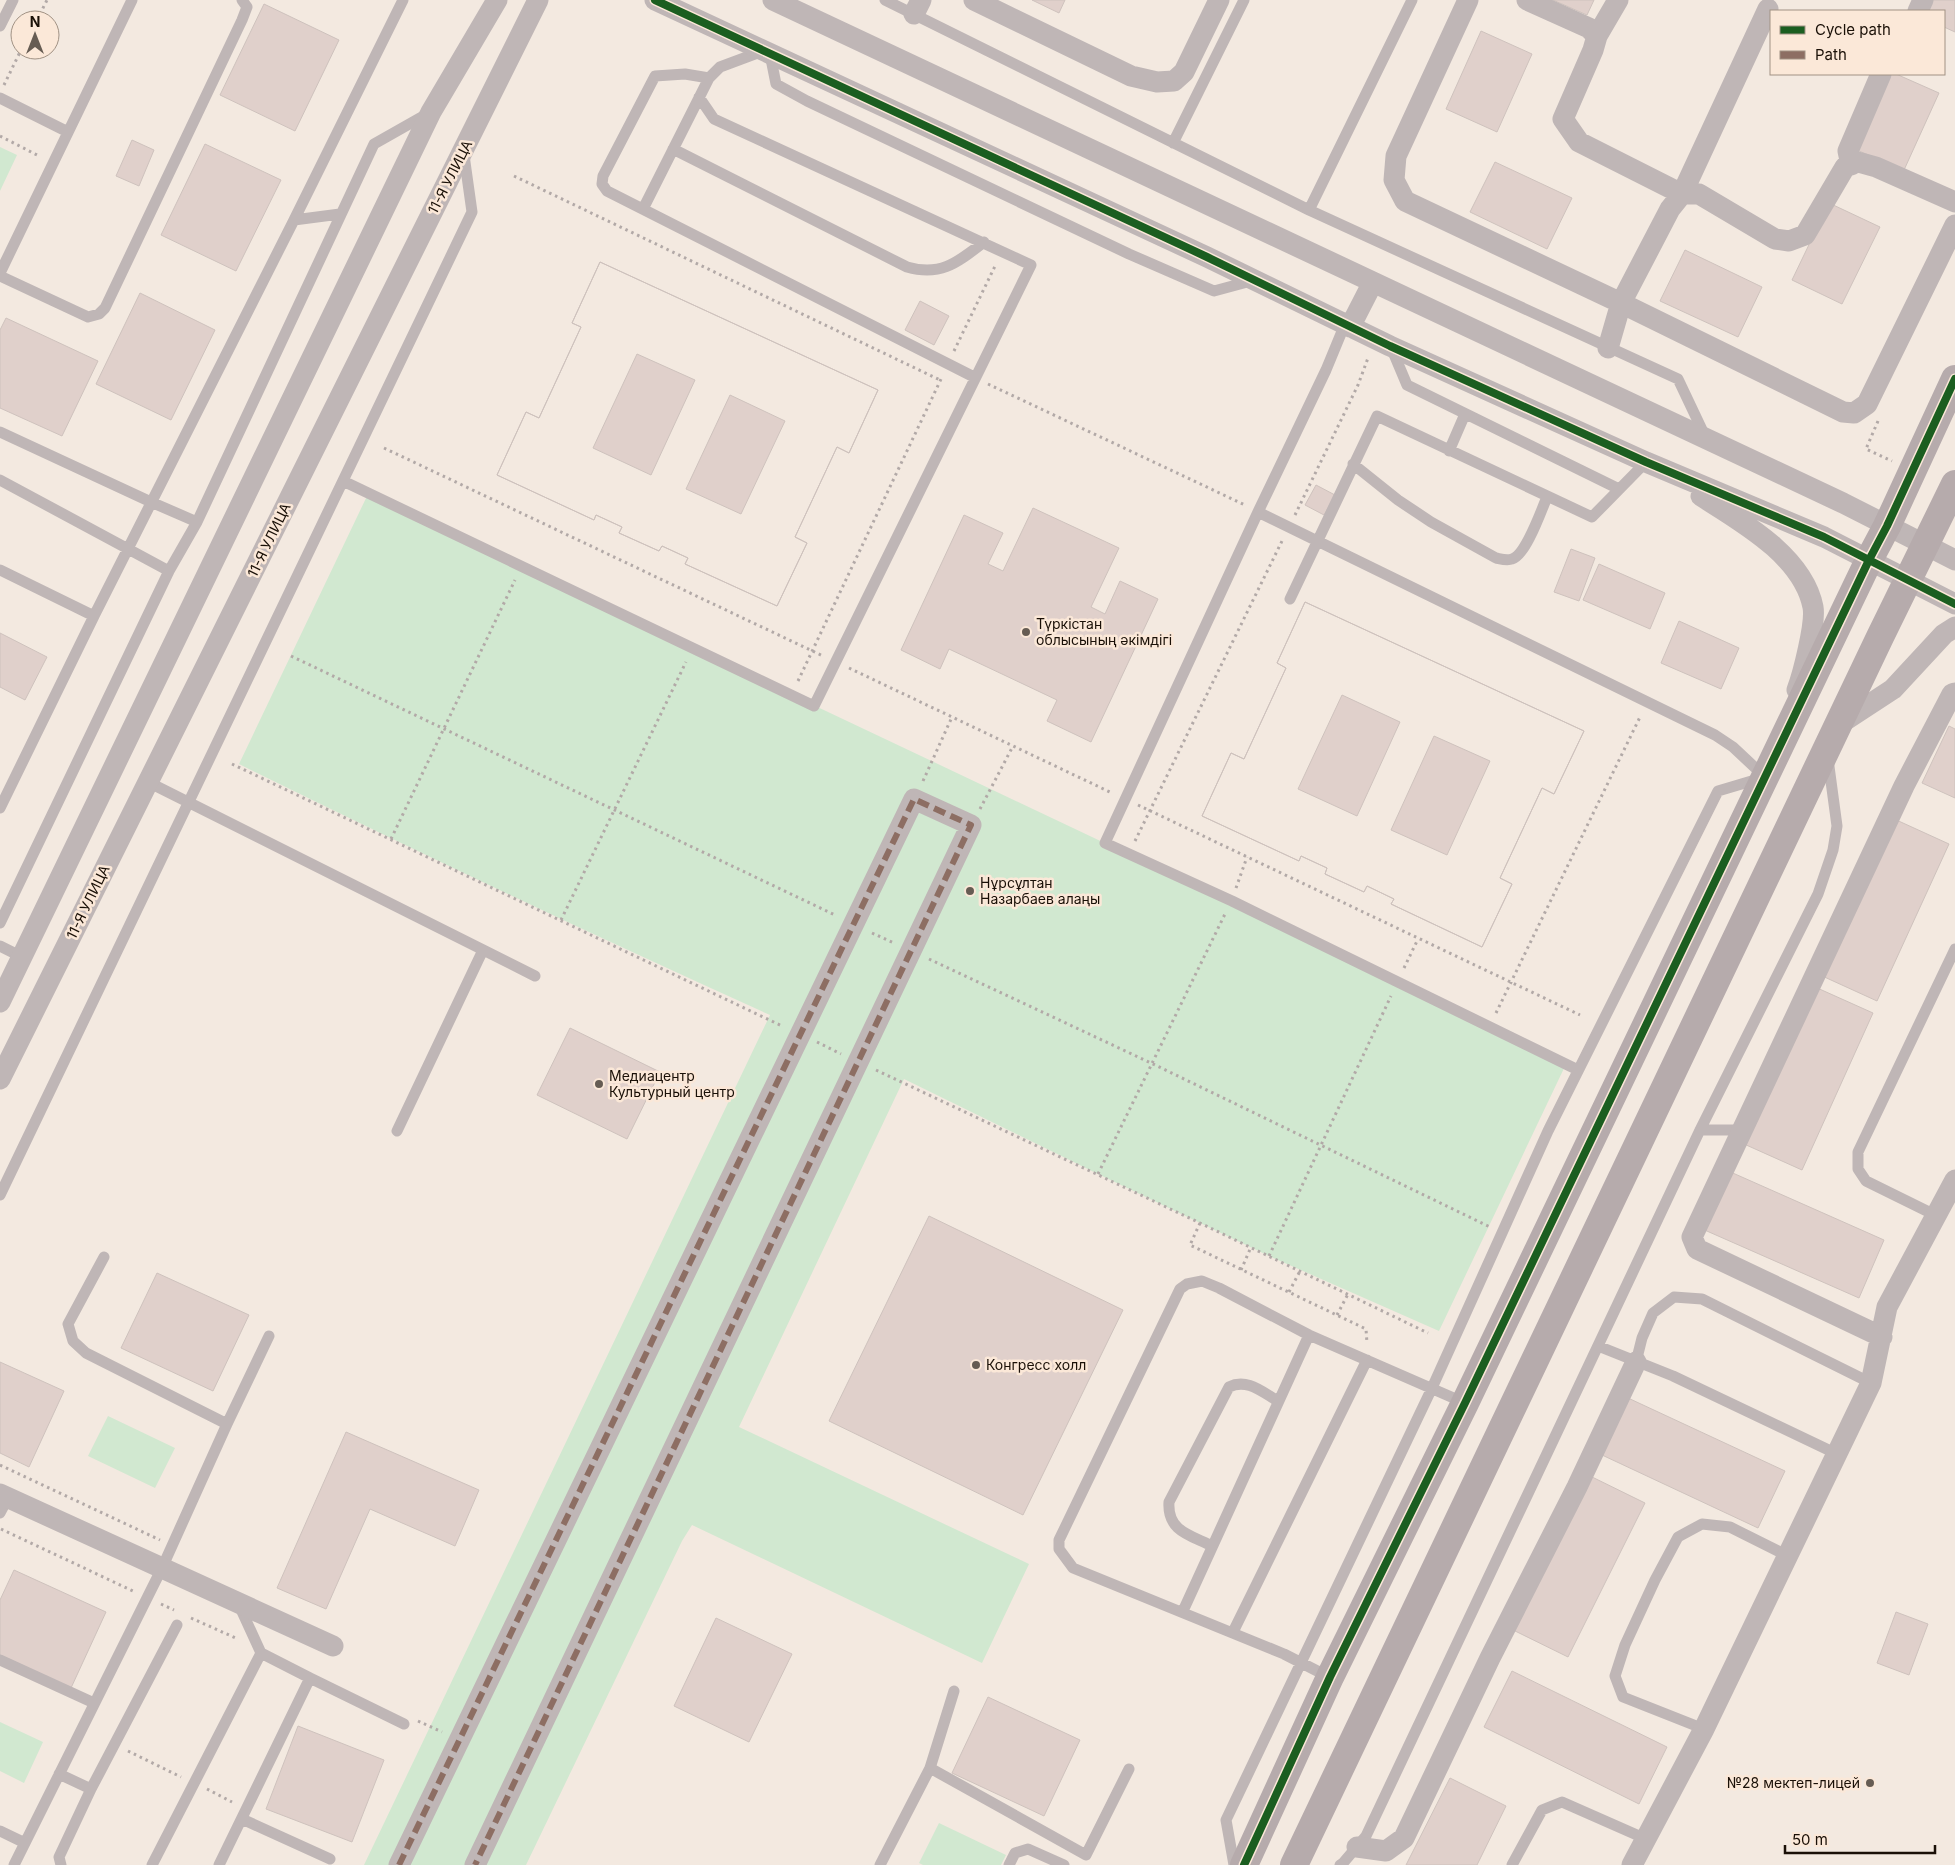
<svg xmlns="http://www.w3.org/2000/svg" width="1955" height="1865" viewBox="0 0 1955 1865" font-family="Inter,sans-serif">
<rect width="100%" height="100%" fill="#f3e9e0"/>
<!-- green -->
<path fill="#d1e8d0" d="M0 147 17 155 0 191Z
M368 494 1567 1062 1439 1331 1269 1256 1098 1174 904 1079 739 1427 1029 1564 982 1663 692 1525 682 1541 526 1865H364L770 1015C591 934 415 851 239 764Z
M108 1416 175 1448 155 1488 88 1456Z
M0 1722 43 1742 24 1783 0 1771Z
M939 1823 1006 1855 1001 1865H923L919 1863Z"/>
<!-- building -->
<path fill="#e0d0cb" stroke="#cec2bd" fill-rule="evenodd" d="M1032 0H1065L1059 13Z
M1553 0H1594L1587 15Z
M1928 0H1955V32L1944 27V11H1923Z
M264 4 339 40 295 131 220 95Z
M1481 31 1532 54 1497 132 1446 109Z
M1886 74H1896L1939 93 1904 170 1852 148Z
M132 140 154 150 139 186 116 176Z
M205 144 281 180 236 271 161 235Z
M1495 162 1572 198 1547 249 1470 212Z
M1829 203 1880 227 1842 304 1792 280Z
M1685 250 1762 287 1738 337 1660 301Z
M600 262 878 390 849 453 837 447 795 537 807 543 777 606 685 564 688 558 662 546 659 551 619 533 622 527 596 515 594 520 497 475 526 412 539 418 581 327 572 323ZM637 354 695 380 651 475 593 448ZM730 395 785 421 741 514 686 489Z
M600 262 878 390 849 453 837 447 795 537 807 543 777 606 685 564 688 558 662 546 659 551 619 533 622 527 596 515 594 520 497 475 526 412 539 418 581 327 572 323Z
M140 293 215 330 171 420 96 384Z
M920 301 949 316 934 345 905 330Z
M6 318 98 361 62 436 0 408V330Z
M1316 485 1335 495 1324 515 1305 505Z
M1033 508 1119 548 1091 607 1105 614 1120 581 1158 599 1091 742 1047 721 1057 700 949 649 940 669 901 650 964 515 1003 533 988 564 1003 571Z
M1571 549 1595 558 1579 601 1554 592Z
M1599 564 1665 593 1650 629 1583 600Z
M1305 602 1584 731 1554 794 1542 788 1500 878 1512 884 1482 947 1391 904 1394 899 1367 886 1364 892 1325 874 1327 868 1301 856 1299 861 1202 816 1231 753 1244 759 1286 668 1277 663ZM1342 695 1400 722 1357 816 1298 789ZM1434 736 1490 761 1447 855 1391 830Z
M1305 602 1584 731 1554 794 1542 788 1500 878 1512 884 1482 947 1391 904 1394 899 1367 886 1364 892 1325 874 1327 868 1301 856 1299 861 1202 816 1231 753 1244 759 1286 668 1277 663Z
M1679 621 1739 648 1721 689 1661 663Z
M0 633 47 657 25 700 0 687Z
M1949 726 1955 729V798L1922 783Z
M1892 818 1949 844 1877 1001 1820 975Z
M1815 987 1873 1013 1802 1170 1744 1144Z
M570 1028 660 1072 627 1139 537 1095Z
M1726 1170 1884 1240 1859 1298 1700 1228Z
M929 1216 1123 1310 1023 1515 829 1421Z
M157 1273 249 1315 213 1391 121 1348Z
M0 1362 64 1391 29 1467 0 1453Z
M1628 1398 1785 1471 1758 1528 1602 1455Z
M346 1432 479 1490 455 1546 370 1509 326 1609 277 1588Z
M1588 1475 1645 1503 1568 1657 1511 1629Z
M14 1570 106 1612 71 1688 0 1655V1600Z
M1896 1612 1928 1624 1909 1675 1877 1663Z
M716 1618 792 1654 749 1742 674 1706Z
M1512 1671 1667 1747 1639 1804 1484 1727Z
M988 1697 1080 1740 1044 1816 952 1773Z
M298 1726 384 1760 352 1842 266 1809Z
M1450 1778 1506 1806 1477 1865H1406Z"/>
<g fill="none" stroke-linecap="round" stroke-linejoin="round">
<!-- path -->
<path stroke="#b2a9a7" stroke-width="3" stroke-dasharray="2.5 4" stroke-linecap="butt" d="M37 20 47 0
M4 85 21 50
M0 136 39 156
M514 176 940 380
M954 351 996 264
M988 384 1245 505
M1878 421 1866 449 1892 461
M384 448 823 656
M1295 515 1358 385 1368 358
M291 656 835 915
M849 668 1112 793
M798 681 942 377
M232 764 782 1026
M923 781 952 717
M1138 805 1580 1015
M980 809 1013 746
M391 839 515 580
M1135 841 1282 541
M1236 888 1247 857
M561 920 686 662
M872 933 894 943
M929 959 1151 1063 1490 1227
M1404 968 1418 939
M1496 1013 1641 715
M817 1042 841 1054
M876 1070 1200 1223 1428 1333
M1098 1174 1225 914
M1200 1223 1190 1245 1366 1329 1367 1343
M1269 1256 1391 996
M1241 1270 1251 1247
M1289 1292 1300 1271
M1337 1315 1348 1294
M0 1465 160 1540
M1 1529 133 1591
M161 1604 174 1610
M191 1618 238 1639
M418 1721 442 1732
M128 1751 181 1777
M207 1789 232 1802"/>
<!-- lane -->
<path stroke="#bfb6b6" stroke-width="11" d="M885 0 1309 210 1678 379 1705 436
M0 26 13 0
M770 54 776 84 807 101 1129 254 1214 291 1251 281
M709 78 685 74 655 76 603 176 602 184 607 191 974 377
M0 98 68 132
M1173 143 1244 0
M673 149 907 267C941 277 958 262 984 242
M643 209 709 78 720 67 763 51
M1309 210 1412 0
M294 220 403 0
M0 273 132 0
M0 276 88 317 99 314 105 308 242 20 247 7 242 0
M1345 324 1326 370 1258 512 1105 843 1232 901 1578 1070
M1391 347 1407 385 1619 489
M0 432 151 502 197 522
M1449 451 1465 414
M1353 464 1398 500 1431 522 1496 558C1501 559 1507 561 1512 559 1526 555 1541 511 1547 497
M0 480 169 571
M343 481 814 706 1031 265 714 119 699 97
M0 570 94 616 0 808
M1290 599 1377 416 1592 517 1646 462
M94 616 294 220 340 214
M148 782 535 976
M0 923 169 571 197 522 374 144 427 114
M0 946 22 957
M1700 1130H1742
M397 1131 483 950
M0 1195 472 212 464 155
M1937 1216 1866 1181 1858 1169V1152L1955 949
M104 1257 68 1324 73 1341 86 1353 227 1424
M1598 1346 1673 1376 1837 1454
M1636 1362 1642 1338 1653 1313 1674 1297 1702 1299 1871 1383
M0 1513 8 1498
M1212 1546C1190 1535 1167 1531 1169 1502L1229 1387C1247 1378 1262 1392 1278 1401
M1183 1611 1309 1335
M1233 1632 1367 1360
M0 1660 94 1703
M1329 1677 1284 1654 1073 1568 1059 1549V1540L1180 1289 1187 1284 1202 1281 1219 1288 1309 1335 1465 1403
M310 1678 404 1724
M1704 1729 1623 1697 1615 1676 1625 1645 1655 1580 1678 1537 1702 1524 1730 1527 1788 1556
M930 1768 1086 1855 1129 1769
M59 1774 91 1789 177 1625
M242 1819 330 1859
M0 1831 25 1843
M14 1865 162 1568 227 1424 269 1336
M61 1865 59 1857 91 1789
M152 1865 261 1653 239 1605
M219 1865 310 1678 261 1653
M880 1865 930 1768 954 1691
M1009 1865 1015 1853 1028 1849 1064 1865
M1234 1865 1226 1820 1432 1388 1548 1131 1718 791 1765 777 1733 747 1715 735 1258 512
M1340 1865 1343 1863 1366 1836 1700 1130 1818 894 1833 850 1837 826 1828 759
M1512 1865 1542 1810 1562 1802 1646 1839"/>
<!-- street -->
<path stroke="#bfb6b6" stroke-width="21" d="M655 0 1207 257 1390 346 1646 462 1824 537 1955 604
M773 0 1843 503 1955 560
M974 0 1131 76 1157 82 1174 81 1184 72 1219 0
M1468 0 1396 156 1394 180 1405 201 1621 303 1843 412 1854 413 1867 404 1955 225
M1527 0 1589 28 1597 36 1593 50 1563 119 1579 142 1682 194 1768 9
M1918 11 1923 0
M914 14 921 0
M1597 36 1618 0
M1851 165 1848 151 1881 74
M1350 327 1373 282
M1608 348 1621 303 1670 209 1682 194H1699L1775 239 1789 241 1805 235 1845 167 1858 162 1876 167 1955 202
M1701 496C1742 522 1803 556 1813 607 1816 623 1803 674 1797 690
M1838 725 1893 689 1944 634 1955 627
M0 1002 431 112 497 0
M0 1079 538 0
M1882 1337 1697 1249 1692 1237 1904 786 1952 694 1955 693
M0 1494 333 1646
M1357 1847 1386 1851 1404 1838 1490 1658 1577 1487 1636 1362
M399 1865 914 799 971 825 475 1865
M1632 1865 1704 1729 1871 1383 1887 1307 1955 1180"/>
<!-- secondary -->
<path stroke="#b6abac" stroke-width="28" d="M1244 1865 1330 1677 1465 1403 1869 560 1887 526 1955 379
M1294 1865 1880 637 1955 484"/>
<!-- quiet -->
<path stroke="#8d6e63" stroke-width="6" stroke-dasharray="12 6" stroke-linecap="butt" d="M399 1865 914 799 971 825 475 1865"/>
<!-- cycleway casing -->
<g stroke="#fbe8d8" stroke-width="11">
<path id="cycleway" d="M655 0 1207 257 1390 346 1646 462 1824 537 1955 604
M1244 1865 1330 1677 1465 1403 1869 560 1887 526 1955 379"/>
</g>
<!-- cycleway -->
<use href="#cycleway" stroke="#1b5e20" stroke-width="8"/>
</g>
<!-- markers -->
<g fill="#665c53" stroke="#fbe8d8" stroke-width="2">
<circle cx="1026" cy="632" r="5"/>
<circle cx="970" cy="891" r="5"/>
<circle cx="599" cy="1084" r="5"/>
<circle cx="976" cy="1365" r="5"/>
<circle cx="1870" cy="1783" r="5"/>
</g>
<g text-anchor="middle" stroke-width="5" stroke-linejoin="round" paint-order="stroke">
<!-- street labels -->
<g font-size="14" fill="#1a1007" stroke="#fbe8d8">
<text transform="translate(450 177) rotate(-63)" y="5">11-Я УЛИЦА</text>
<text transform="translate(269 540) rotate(-64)" y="5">11-Я УЛИЦА</text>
<text transform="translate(88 902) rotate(-64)" y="5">11-Я УЛИЦА</text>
</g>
<!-- poi labels -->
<g font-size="14" fill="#1a1007" stroke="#fbe8d8" text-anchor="start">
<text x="1036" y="629">Түркістан<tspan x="1036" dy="16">облысының әкімдігі</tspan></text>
<text x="980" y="888">Нұрсұлтан<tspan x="980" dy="16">Назарбаев алаңы</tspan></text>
<text x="609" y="1081">Медиацентр<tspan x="609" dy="16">Культурный центр</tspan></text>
<text x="986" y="1370">Конгресс холл</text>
<text x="1860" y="1788" text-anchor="end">№28 мектеп-лицей</text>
</g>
</g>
<!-- legend -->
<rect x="1770" y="10" width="175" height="65" fill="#fbe8d8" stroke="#a19284"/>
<rect x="1780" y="26" width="25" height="8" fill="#1b5e20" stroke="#a19284"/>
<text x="1815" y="35" font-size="15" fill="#1a1007">Cycle path</text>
<rect x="1780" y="51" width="25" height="8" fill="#8d6e63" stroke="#a19284"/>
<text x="1815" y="60" font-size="15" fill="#1a1007">Path</text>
<!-- north arrow -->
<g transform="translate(35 35)"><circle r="24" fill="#fbe8d8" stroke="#a19284"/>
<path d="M0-4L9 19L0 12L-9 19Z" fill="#665c53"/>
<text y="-8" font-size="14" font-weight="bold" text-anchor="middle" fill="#1a1007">N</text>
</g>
<!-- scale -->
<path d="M1785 1845v8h150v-8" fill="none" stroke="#1a1007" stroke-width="2.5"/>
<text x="1792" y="1845" font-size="15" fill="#1a1007" stroke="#fbe8d8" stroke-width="4" paint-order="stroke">50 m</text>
</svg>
